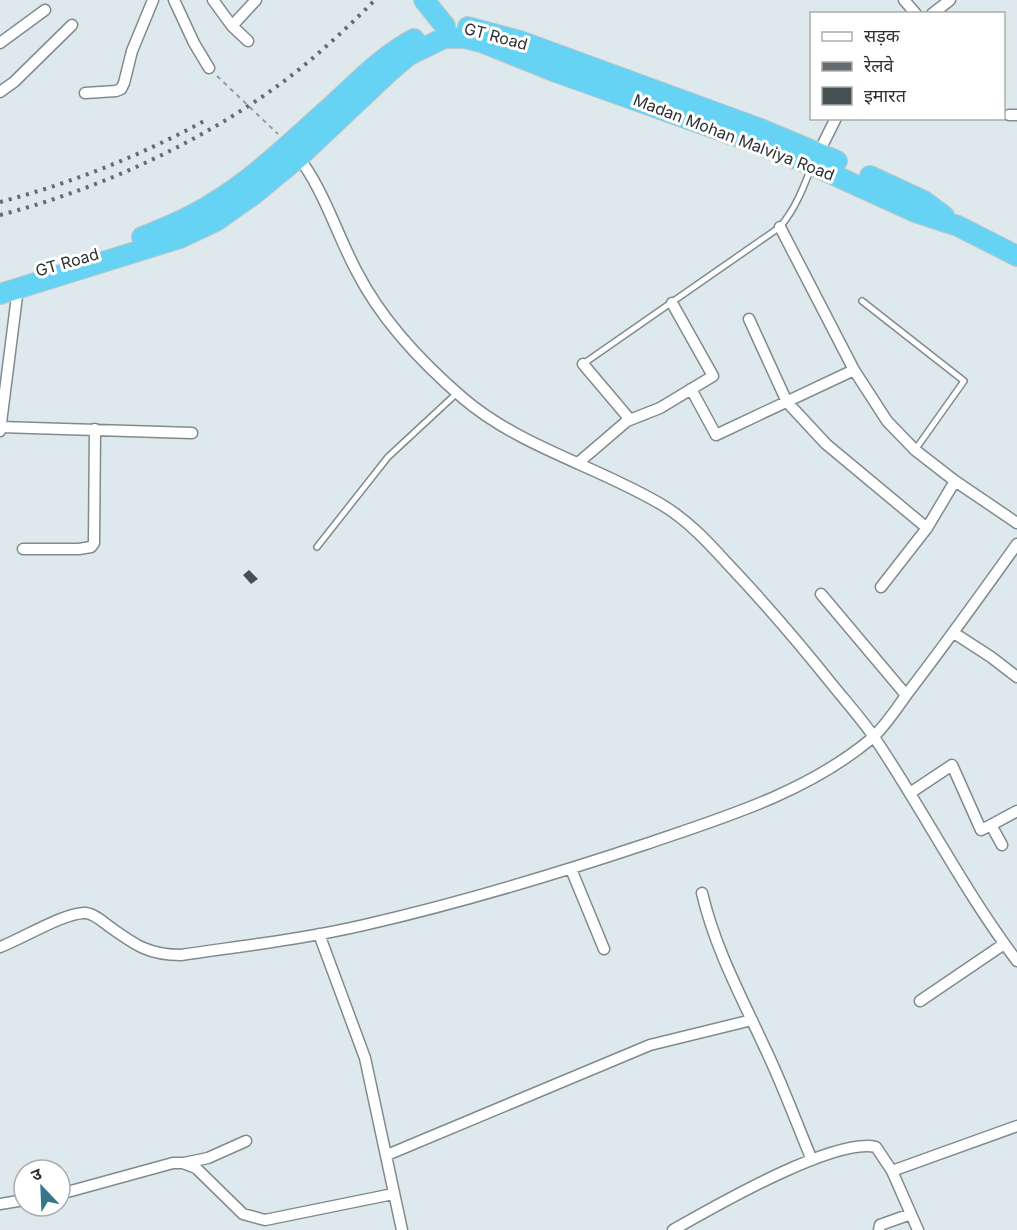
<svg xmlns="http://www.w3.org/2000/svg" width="1017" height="1230" viewBox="0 0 1017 1230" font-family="Inter,'Noto Sans Devanagari',sans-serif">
<rect width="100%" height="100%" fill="#dee9ed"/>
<!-- building -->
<path fill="#464f52" d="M249 570 258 579 251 584 243 575Z"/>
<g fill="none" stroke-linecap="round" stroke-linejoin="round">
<!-- lane casing -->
<g stroke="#818b8f" stroke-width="8">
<path id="lane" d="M862 301 964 381 915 450
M583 364 780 227C795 209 803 189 811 168
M317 547 388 457 457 393"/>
</g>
<!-- street casing -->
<g stroke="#818b8f" stroke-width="13">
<path id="street" d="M174 0 194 43 209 68
M213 0 232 26 248 41
M904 0 916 14
M932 14 950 0
M232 26 256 0
M0 43 45 10
M0 92 14 82 72 25
M85 93 116 91 121 89 124 83 132 51 153 0
M1009 115H1017
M296 154C324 189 336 233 357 272 382 321 422 363 464 399 522 448 600 467 664 506 688 521 707 541 726 562 764 602 800 644 835 688 849 705 864 722 876 740 925 813 964 891 1017 961
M817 156 836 118
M780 227 854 370 887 421 915 450 955 481 1017 523
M749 319 787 402 826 444 927 528
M691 389 716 435 854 370
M627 421 660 408 713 376 672 303
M0 427 192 433
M0 431 18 288
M578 463 627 421V416L583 364
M23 549H79L91 547 94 543 95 429
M881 587 927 528 955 481
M821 594 906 695
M954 633 991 657 1017 677
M910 793 952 765 981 830 991 825 1002 845
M991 825 1017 811
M571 869 604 949
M702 893C715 948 740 994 764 1046 782 1083 796 1122 812 1160
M319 934 365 1058 402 1230
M0 947C20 940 67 911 86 913 95 914 103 922 110 927 135 945 149 955 181 955 242 946 304 939 364 925 460 903 553 875 646 844 725 817 806 793 871 739 886 726 898 706 910 690 947 642 982 593 1017 544
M920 1001 1004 944
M387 1155 650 1045 752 1020
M184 1163 208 1158 246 1141
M892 1171 918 1230
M60 1194 173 1163H183L196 1168 243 1214 265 1220 393 1194
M0 1204 24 1200
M673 1230C712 1208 834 1137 876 1147L892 1171 1017 1126
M879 1230 880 1225 911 1214"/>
</g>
<!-- highway casing -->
<g stroke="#c4c5c6" stroke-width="22">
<path id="highway" d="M424 0 445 26
M468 27 520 41 758 128 837 161
M870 176 924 201 944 216
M142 237C165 228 187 219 208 206 251 181 288 145 326 111 354 86 380 57 414 39
M0 294 180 238 216 221 253 195 299 157 388 73 409 55 444 38H465L481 42 556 72 758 144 812 165 915 212 958 226 1017 256"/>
</g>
<!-- path -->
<path stroke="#949c9f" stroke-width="2" stroke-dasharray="4.5 4.5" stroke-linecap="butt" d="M217 76 278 134"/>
<!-- lane -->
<use href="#lane" stroke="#fff" stroke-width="5"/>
<!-- street -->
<use href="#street" stroke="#fff" stroke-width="10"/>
<!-- highway -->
<use href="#highway" stroke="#66d3f4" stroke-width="20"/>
<!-- rail -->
<path stroke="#666c6e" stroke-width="4" stroke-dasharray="3 6" stroke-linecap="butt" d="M0 202C72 183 140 156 206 120
M0 215C100 189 200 143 283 82 316 57 346 29 375 0"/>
</g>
<g text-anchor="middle" stroke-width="6" stroke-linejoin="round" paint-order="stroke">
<!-- street labels -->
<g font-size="16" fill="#2d3133" stroke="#fff">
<text transform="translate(496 36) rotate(15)" y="6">GT Road</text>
<text transform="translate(734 137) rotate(21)" y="6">Madan Mohan Malviya Road</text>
<text transform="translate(67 262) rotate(-16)" y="6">GT Road</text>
</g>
</g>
<!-- legend -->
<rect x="810" y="12" width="195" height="108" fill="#ffffff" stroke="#abadad" stroke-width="1.5"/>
<rect x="822" y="32" width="30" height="9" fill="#ffffff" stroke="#abadad" stroke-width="1.5"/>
<text x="864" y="42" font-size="18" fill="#2d3133">सड़क</text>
<rect x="822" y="62" width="30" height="9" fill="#666c6e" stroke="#abadad" stroke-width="1.5"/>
<text x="864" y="72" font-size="18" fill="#2d3133">रेलवे</text>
<rect x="822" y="87" width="30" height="18" fill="#464f52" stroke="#abadad" stroke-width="1.5"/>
<text x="864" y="102" font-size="18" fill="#2d3133">इमारत</text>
<!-- north arrow -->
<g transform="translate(42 1188) rotate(337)"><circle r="28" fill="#ffffff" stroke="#abadad" stroke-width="1.5"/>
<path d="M0-4.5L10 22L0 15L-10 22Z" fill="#367689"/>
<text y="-9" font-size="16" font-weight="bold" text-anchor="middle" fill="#2d3133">उ</text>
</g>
</svg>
